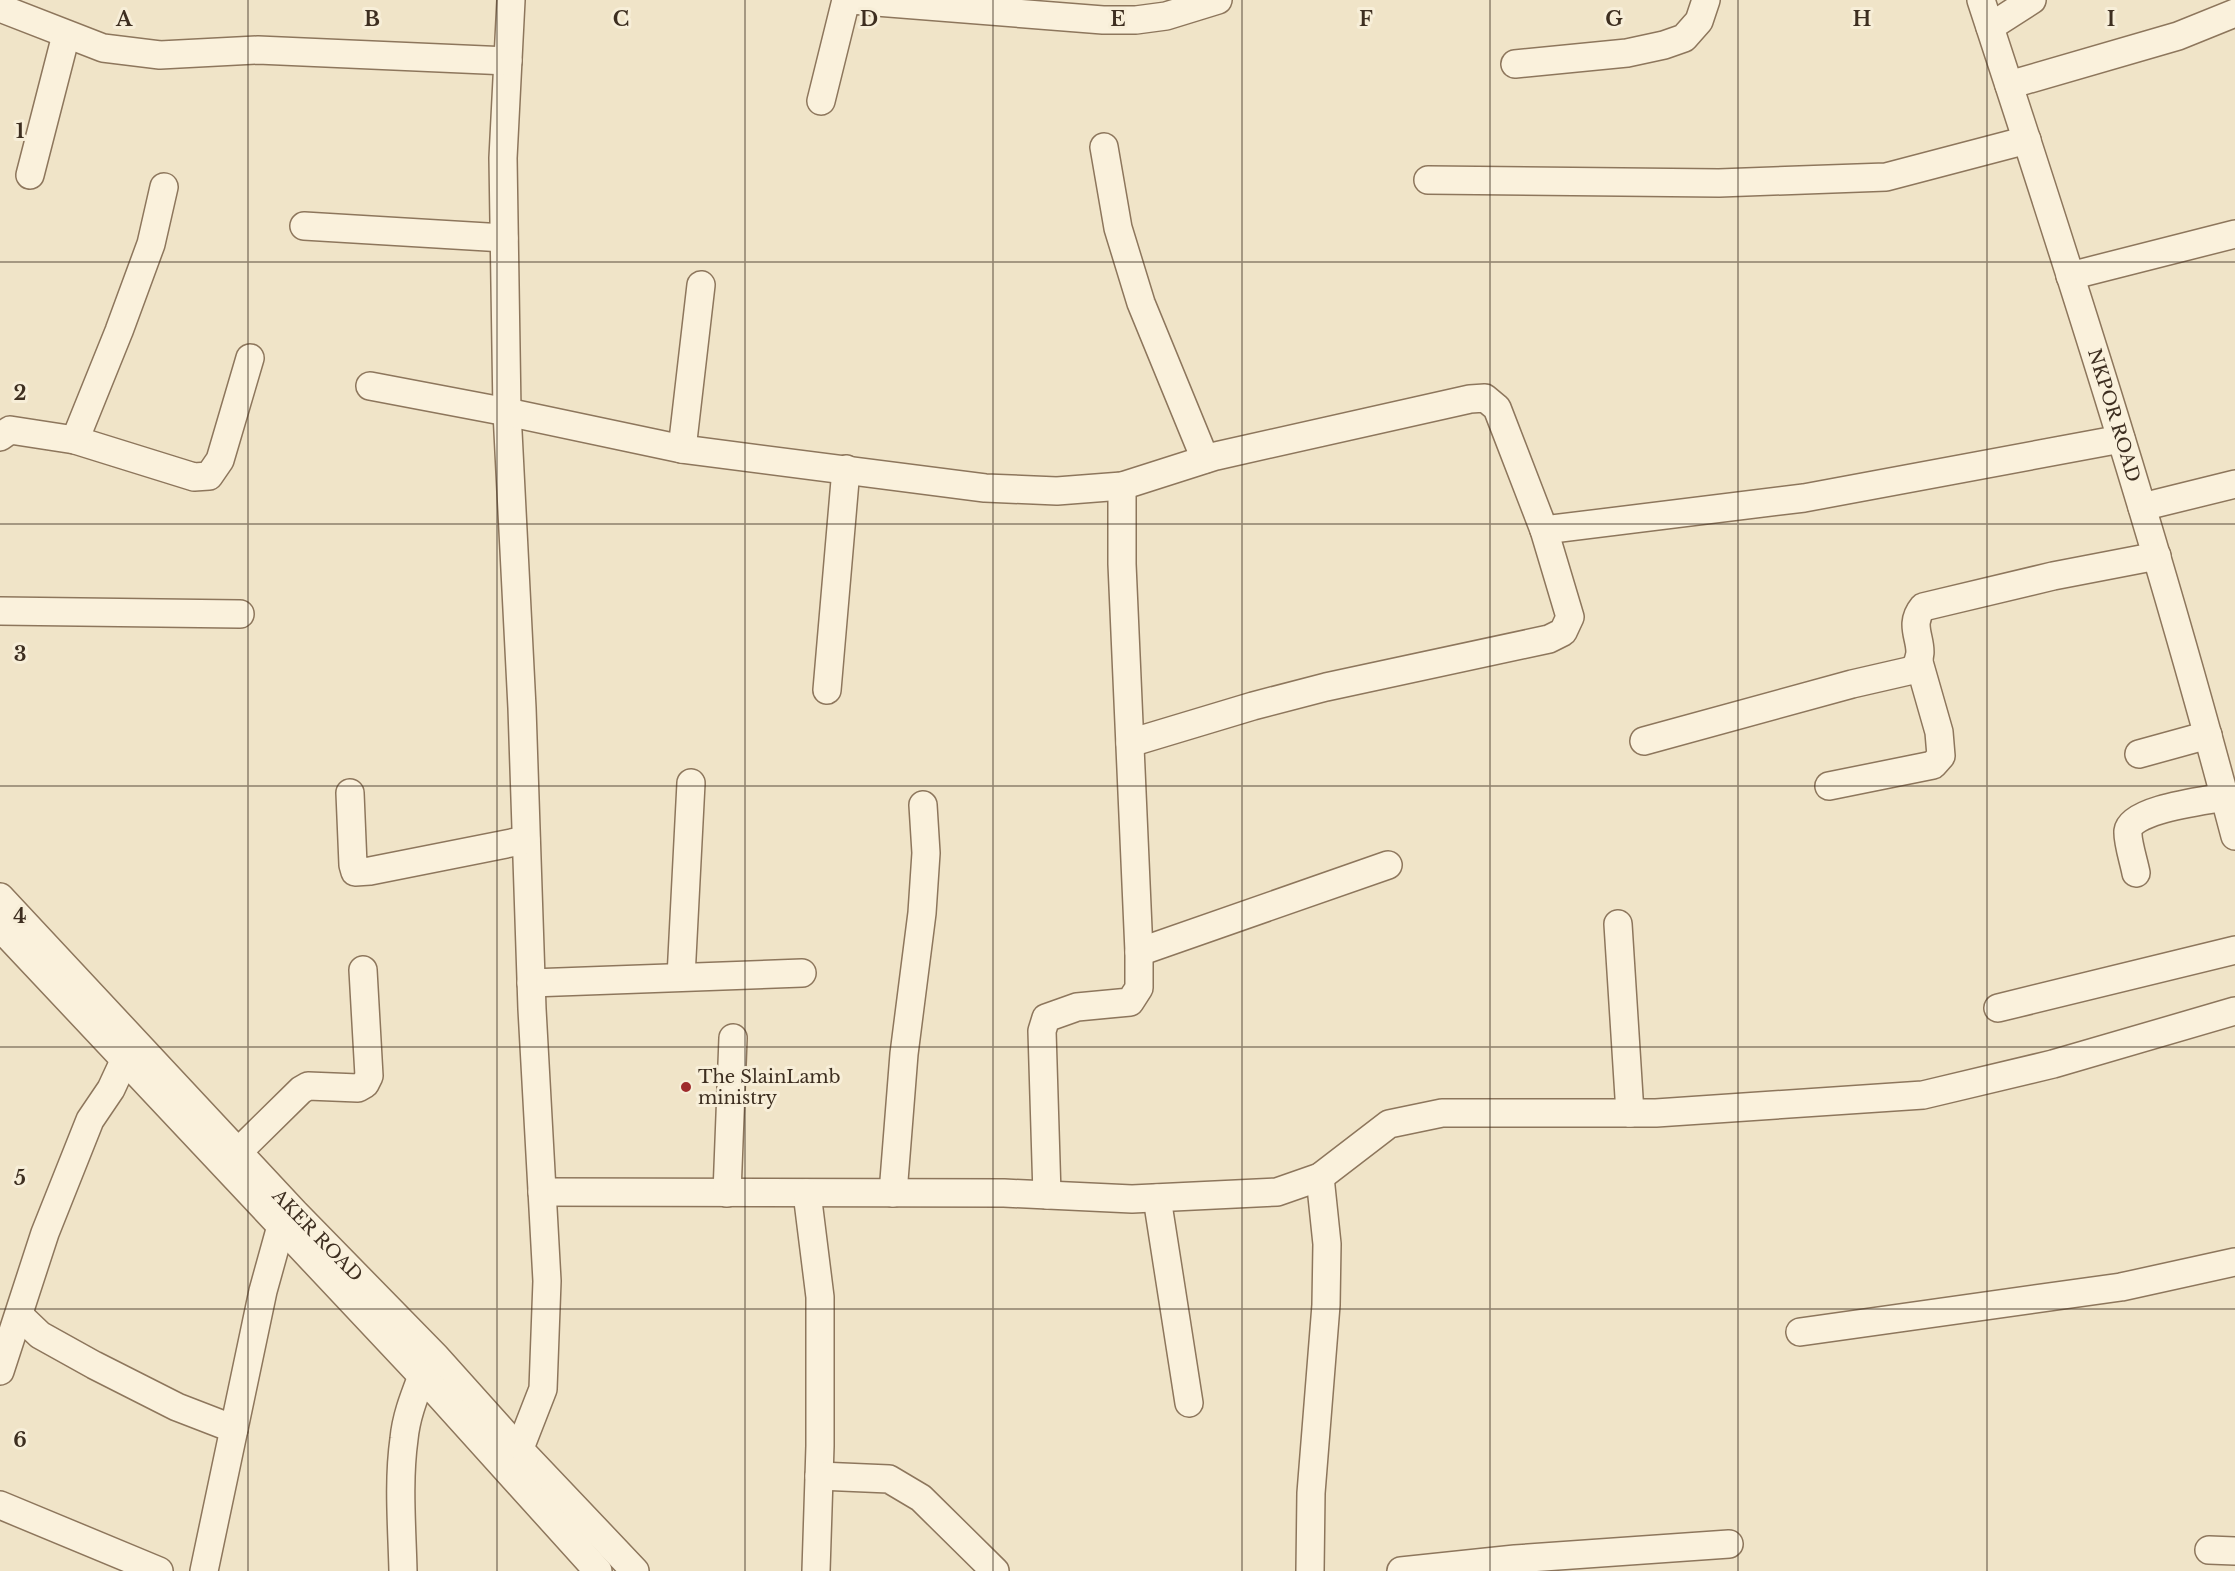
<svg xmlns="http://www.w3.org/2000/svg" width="2235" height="1571" viewBox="0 0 2235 1571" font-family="'Libre Baskerville',serif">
<rect width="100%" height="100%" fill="#f0e4c8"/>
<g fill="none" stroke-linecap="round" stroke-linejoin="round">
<!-- minor casing -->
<g stroke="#8d765c" stroke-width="30">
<g id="minor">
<path d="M511 0 503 158 507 412 522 708 532 1009 547 1281 543 1389 520 1448"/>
<path d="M851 0 1103 20H1136L1166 16 1218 0"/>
<path id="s1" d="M1981 0C2072 277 2161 555 2235 836"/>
<path d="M0 8 103 48 160 55 258 50 508 61"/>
<path d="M1990 27 2032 0"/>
<path d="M1515 64 1627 53 1664 45 1684 38 1699 21 1706 0"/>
<path d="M2009 85 2178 36 2235 13"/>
<path d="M821 101 846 0"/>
<path d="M1104 147 1118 228 1141 303 1205 459"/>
<path d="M30 175 66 35"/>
<path d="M1428 180 1719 183 1886 177 2027 140"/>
<path d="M304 226 504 238"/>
<path d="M2070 276 2235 234"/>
<path d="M370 386 507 412 682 449 985 488 1057 491 1122 486 1216 456 1470 399 1485 398 1497 408 1544 530 1804 498 2121 439"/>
<path d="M0 437 10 430 75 440 194 477 209 476 220 460 250 358"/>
<path d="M75 440 119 331 151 244 164 187"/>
<path d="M682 449 701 285"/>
<path d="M2142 507 2235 484"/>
<path d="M0 611 240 614"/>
<path d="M827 690 846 469"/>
<path d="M1644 741 1852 684 1913 670C1932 646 1904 630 1923 607L2053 576 2157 556"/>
<path d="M1130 743 1253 706 1326 687 1549 639 1563 632 1570 617 1544 530"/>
<path d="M2139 754 2208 735"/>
<path d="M1829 786 1933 765 1941 756 1939 732 1919 662"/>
<path d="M350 793 353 865 355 872 370 871 526 840"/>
<path d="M2136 873C2134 862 2127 841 2128 831 2131 809 2205 801 2224 797"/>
<path id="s2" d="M0 897 295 1213 436 1357 505 1434 635 1571"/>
<path d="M1618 924 1630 1113"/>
<path d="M0 927 422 1376 598 1571"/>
<path d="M1139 952 1388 865"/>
<path d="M681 977 691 783"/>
<path d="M531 983 802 973"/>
<path d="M1998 1008 2235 950"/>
<path d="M238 1152 301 1090 308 1086 358 1088 365 1084 369 1076 363 970"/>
<path d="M542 1192 1004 1193 1132 1199 1277 1192 1320 1177 1389 1124 1442 1113H1656L1923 1095 2053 1064 2235 1011"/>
<path d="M727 1193 733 1038"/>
<path d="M807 1193 820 1297V1446L816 1571"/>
<path d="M893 1193 904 1054 922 913 926 853 923 805"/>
<path d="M1047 1195 1042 1031 1046 1018 1077 1007 1130 1002 1139 988V952L1122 564V486"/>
<path d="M1157 1198 1189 1403"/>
<path d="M19 1315 40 1335 94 1365 177 1407 234 1429"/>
<path d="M1800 1332 2121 1287 2235 1262"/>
<path d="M0 1371 45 1233 90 1120 111 1089 124 1061"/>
<path d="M819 1476 889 1479 921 1498 995 1571"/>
<path d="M0 1505 159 1571"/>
<path d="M2209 1550 2235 1551"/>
<path d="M204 1571 263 1291 281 1226"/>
<path d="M403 1571C402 1528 398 1482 404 1439 406 1417 414 1397 422 1376"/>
<path d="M1310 1571 1311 1493 1326 1305 1327 1244 1320 1177"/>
<path d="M1401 1571 1515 1559 1729 1544"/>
</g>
</g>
<!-- minor -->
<use href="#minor" stroke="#faf1dc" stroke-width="27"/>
</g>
<!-- grid -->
<path fill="none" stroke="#3d2e20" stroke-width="1.5" stroke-opacity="0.55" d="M248 0V1571M497 0V1571M745 0V1571M993 0V1571M1242 0V1571M1490 0V1571M1738 0V1571M1987 0V1571M0 262H2235M0 524H2235M0 786H2235M0 1047H2235M0 1309H2235"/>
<!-- markers -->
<circle fill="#9e2a2b" stroke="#f7eed8" stroke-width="2" cx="686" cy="1087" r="6"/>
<g text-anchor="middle" stroke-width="6" stroke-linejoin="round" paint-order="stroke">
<!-- street labels -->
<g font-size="18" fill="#3d2e20" stroke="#f7eed8">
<text dy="6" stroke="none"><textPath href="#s1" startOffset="436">NKPOR ROAD</textPath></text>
<text dy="6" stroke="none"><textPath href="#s2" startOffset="464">AKER ROAD</textPath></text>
</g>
<!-- poi labels -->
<g font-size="18" fill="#3d2e20" stroke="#f7eed8" text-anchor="start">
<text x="698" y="1083">The SlainLamb<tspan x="698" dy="21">ministry</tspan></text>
</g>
</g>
<g font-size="20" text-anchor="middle" font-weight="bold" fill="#3d2e20" stroke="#f7eed8" stroke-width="6" stroke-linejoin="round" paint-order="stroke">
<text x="124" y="26">A</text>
<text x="372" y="26">B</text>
<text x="621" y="26">C</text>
<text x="869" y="26">D</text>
<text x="1118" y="26">E</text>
<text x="1366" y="26">F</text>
<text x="1614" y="26">G</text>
<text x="1862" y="26">H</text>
<text x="2111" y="26">I</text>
<text x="20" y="138">1</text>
<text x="20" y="400">2</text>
<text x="20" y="661">3</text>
<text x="20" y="923">4</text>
<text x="20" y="1185">5</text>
<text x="20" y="1447">6</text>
</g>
</svg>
